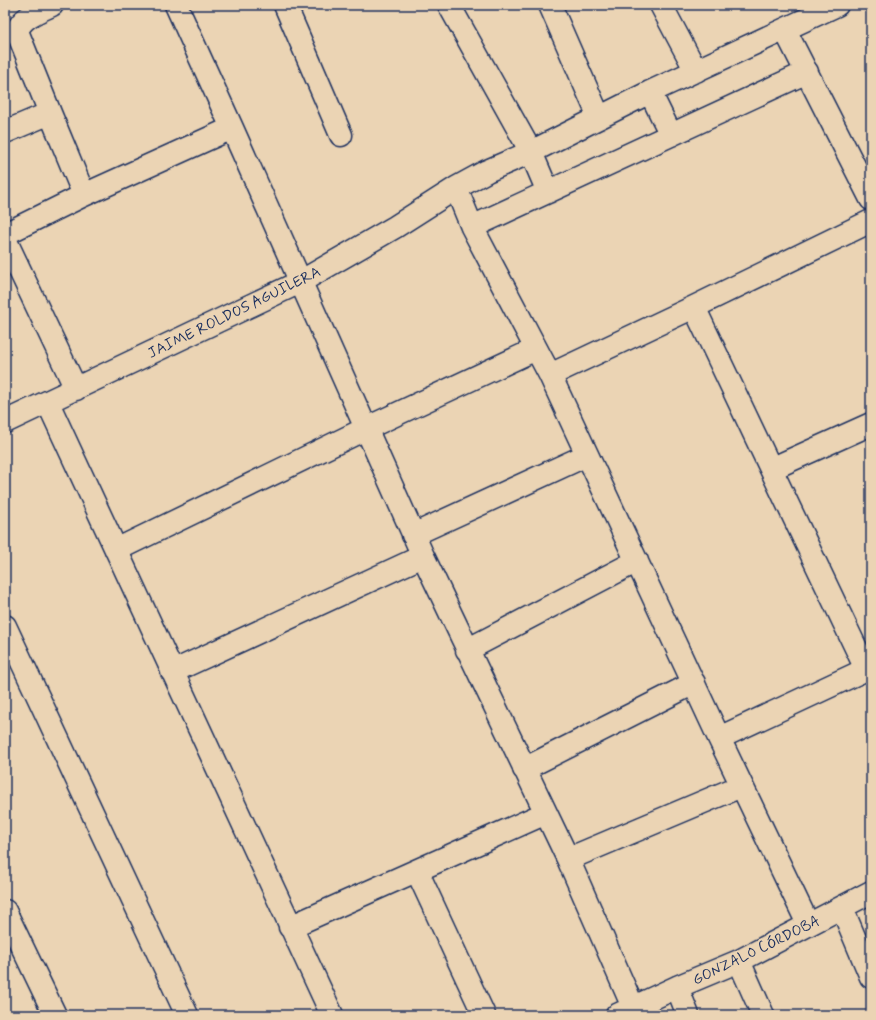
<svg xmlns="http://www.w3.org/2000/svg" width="876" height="1020" viewBox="0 0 876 1020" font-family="Mynerve,sans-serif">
<rect width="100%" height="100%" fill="#ebd4b4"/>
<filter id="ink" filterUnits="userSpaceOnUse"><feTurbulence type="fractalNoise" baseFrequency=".025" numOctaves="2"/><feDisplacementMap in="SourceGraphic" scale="8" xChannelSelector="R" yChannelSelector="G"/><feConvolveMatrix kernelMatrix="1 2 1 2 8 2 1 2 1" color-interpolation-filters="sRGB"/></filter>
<g filter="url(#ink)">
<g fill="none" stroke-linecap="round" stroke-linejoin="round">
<!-- minor casing -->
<g stroke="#1b2f5e" stroke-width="25">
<path id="minor" d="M52 5C39 11 22 17 17 31L50 113 84 195
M176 5 232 128 423 556 568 859 633 1007
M285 5 341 135
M449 5 531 152 548 192
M550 5 599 117
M661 5 696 71
M785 30 871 199
M650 92 671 135
M5 132 50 113
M456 188 472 227 550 375 719 738 808 924
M472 227 807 72
M5 234 84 195 232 128
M5 239 76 389
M694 307 866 669
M550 375 694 307 871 221
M48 403 332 1015
M5 422 300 282 395 227 456 188 487 171 531 152 650 92 837 5
M771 469 871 424
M413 535 587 455
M116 550 367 428 536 349
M5 626 187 1015
M467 650 637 561
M172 672 423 556
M719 738 871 667
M524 769 694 683
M568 859 741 786
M417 871 484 1015
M842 908 871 977
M5 911 55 1015
M290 927 546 813
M739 961 763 1015
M677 987 688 1015
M617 1015 677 987 739 961 871 892"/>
</g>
<!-- minor -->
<use href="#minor" stroke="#ebd4b4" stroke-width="22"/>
</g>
</g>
<g text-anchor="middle" stroke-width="3.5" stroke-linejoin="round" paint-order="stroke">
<!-- street labels -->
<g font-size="15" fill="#1b2f5e" stroke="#ebd4b4">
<text transform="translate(234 312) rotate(-26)" y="5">JAIME ROLDOS AGUILERA</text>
<text transform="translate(756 950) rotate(-26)" y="5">GONZALO CÓRDOBA</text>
</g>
</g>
<!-- margin -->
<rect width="876" height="1020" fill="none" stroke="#ebd4b4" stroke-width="20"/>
<rect x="10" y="10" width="856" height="1000" fill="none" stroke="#1b2f5e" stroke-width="1.5" filter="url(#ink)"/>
</svg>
